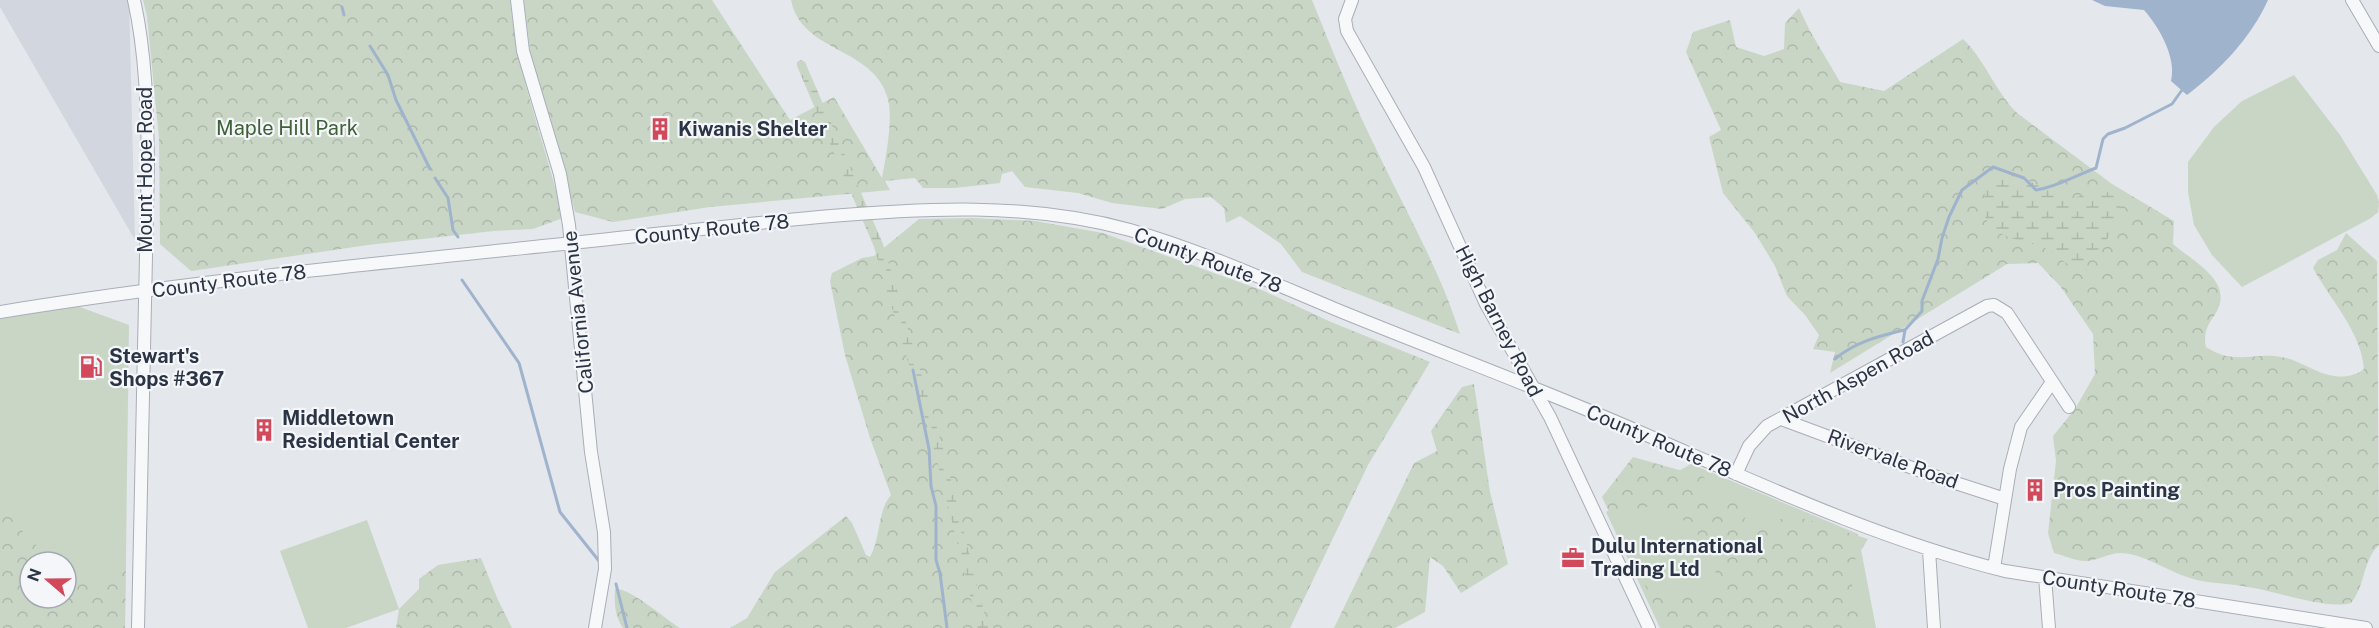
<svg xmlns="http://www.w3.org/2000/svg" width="2379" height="628" viewBox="0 0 2379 628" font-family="'Public Sans',sans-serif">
<defs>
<pattern id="forest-crowns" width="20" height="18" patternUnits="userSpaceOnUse" patternTransform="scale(1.5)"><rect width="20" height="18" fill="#c9d6c5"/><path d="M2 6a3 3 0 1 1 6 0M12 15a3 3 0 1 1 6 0" fill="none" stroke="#adb8ab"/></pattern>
<pattern id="wetland-marsh" width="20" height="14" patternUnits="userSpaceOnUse" patternTransform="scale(1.5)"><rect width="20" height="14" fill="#c9d6c5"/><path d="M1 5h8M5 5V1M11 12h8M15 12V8" fill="none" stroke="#adb8ab"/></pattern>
</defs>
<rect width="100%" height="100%" fill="#e4e7ec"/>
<!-- built -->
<path fill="#d2d6de" d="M0 0H129L135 240 0 7Z"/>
<!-- grass -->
<path fill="#c9d6c5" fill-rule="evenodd" d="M2294 75 2340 135 2377 195 2379 202 2378 212 2371 218 2242 287 2212 255 2194 225 2188 192V162L2214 127 2242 101Z
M77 306 129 325 125 628H0V318ZM30 562H66V598H30Z
M1691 464 1858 534 1876 628H1660L1606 512Z
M367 520 399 609 346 628H308L280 551Z"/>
<!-- forest -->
<path fill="url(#forest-crowns)" d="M143 0H510C517 75 546 145 563 218L533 229 494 231 368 245 191 271 160 244 159 139 147 16Z
M524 0H712L790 120 834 97 882 178C886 157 893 119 888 99 874 46 802 54 791 0H1312C1333 52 1354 105 1379 155 1408 216 1440 270 1460 334L1302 272 1281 244 1240 216 1226 223 1224 208 1211 197 1185 199 1162 209 1112 203 1078 193 1025 187 1012 171 1002 174 1000 183 954 188H923L915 178 885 181 890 190 710 207 613 222 575 212 531 58Z
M1799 8 1810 31 1840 82 1884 91 1963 39C1985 60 1995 91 2017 113L2112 184 2174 221 2173 244C2195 263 2237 283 2214 316 2207 326 2203 334 2206 347 2236 367 2256 350 2286 358 2302 362 2318 374 2334 376 2344 378 2357 375 2364 369 2361 331 2331 301 2313 268L2318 260 2337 250 2346 233 2377 261 2379 545C2362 561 2366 585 2351 603 2326 610 2276 591 2248 587 2229 583 2209 584 2190 578 2167 571 2144 554 2121 553 2109 553 2097 561 2085 561 2075 561 2063 555 2054 553L2048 533 2056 461 2053 436 2075 409 2095 374 2093 334 2060 286 2038 263 2007 264 1830 373 1835 352 1813 349 1819 335 1805 315 1787 296 1775 266 1755 233 1723 193 1709 137 1721 130 1686 52 1693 32 1730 20 1736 47 1764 56 1784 49 1785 23Z
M972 218 1035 221 1103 233 1264 291 1331 322 1430 362 1368 465 1290 628H730L747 618 775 572 846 516 852 523 866 555 870 557C881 538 877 511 891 495L870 438 845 355 830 281 832 273 862 258 874 256 919 219Z
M1474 384 1490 492 1508 564 1461 593 1443 566 1430 557 1425 612 1395 628H1334L1414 463 1437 451 1431 431 1462 387Z
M1633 457 1704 477 1712 500 1753 501 1738 534 1792 515 1868 539 1848 571 1859 608 1861 628H1664L1644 583 1698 599 1716 590 1715 558 1694 529 1663 504 1610 514 1602 497Z
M0 501C17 526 33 547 60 562H30V598H66V566L89 582 110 576 126 547 125 628H0Z
M481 558 498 600 512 628H396L399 609 419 589V579L438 565Z
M615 589C631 588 665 619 680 628H623C615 616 614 604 615 589Z"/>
<!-- wetland -->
<path fill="url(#wetland-marsh)" d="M801 60 805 62 883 244 942 445 988 628H978L934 449 874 247 797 66V62Z
M2004 174 2016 175 2062 196 2073 198 2100 191 2116 194C2133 214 2096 259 2077 266 2061 264 2062 257 2049 250 2023 237 1978 241 1984 198 1986 185 1992 178 2004 174Z"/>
<!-- water -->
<path fill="#9fb4cc" d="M2092 0H2268C2251 38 2220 70 2187 95L2171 81C2177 58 2159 27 2144 10L2105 6Z"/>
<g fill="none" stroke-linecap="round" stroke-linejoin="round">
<!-- stream -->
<path stroke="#9fb4cc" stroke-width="3" d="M342 7 344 15
M370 46 388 75 396 100 430 169
M435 178 448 198 453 230 458 237
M462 280 519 363 560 512 599 561
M1903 342 1905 330 1922 311V301L1938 259 1942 238 1949 217 1962 190 1993 167 2024 178 2036 190C2058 187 2076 175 2096 168L2103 139 2108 134 2125 128 2172 104 2182 90
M1835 359C1855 342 1879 336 1904 330
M913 370 929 449 931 486 936 506V560L940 573 947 628
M616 584 627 628"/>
<!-- minor casing -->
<g stroke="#a9aeb7" stroke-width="14">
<path id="minor" d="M134 0C146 54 147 108 148 163L138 628
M517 0 523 51 560 174 569 225 591 452 604 532 605 569 595 628
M1352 0 1345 19 1347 31 1424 167 1486 304 1550 417 1649 628
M2352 0 2379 46
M0 312C196 280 394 262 591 241 667 233 743 224 819 217 924 208 1028 202 1130 230 1200 250 1268 281 1335 309 1435 350 1536 387 1635 430 1756 482 1877 539 2005 571L2366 628
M1781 419 1934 476 2005 499
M1736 474 1749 446 1767 426 1987 306 1994 305 2007 313 2069 407
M1929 550 1934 628
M1994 568 2010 469 2021 427 2052 382
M2045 577 2049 628"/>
</g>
<!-- minor -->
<use href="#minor" stroke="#f7f8fa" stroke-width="12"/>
</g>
<!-- icons -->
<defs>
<g id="building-bare" transform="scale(1.8)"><path d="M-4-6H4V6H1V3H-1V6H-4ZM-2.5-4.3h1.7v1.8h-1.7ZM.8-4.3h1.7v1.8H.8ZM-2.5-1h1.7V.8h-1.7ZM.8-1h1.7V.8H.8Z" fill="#d1495b" stroke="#f4f6f9" stroke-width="2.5" paint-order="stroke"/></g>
<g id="fuel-bare" transform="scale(1.8)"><path d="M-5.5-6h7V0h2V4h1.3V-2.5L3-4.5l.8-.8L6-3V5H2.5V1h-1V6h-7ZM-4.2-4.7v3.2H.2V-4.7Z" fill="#d1495b" stroke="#f4f6f9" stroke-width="2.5" paint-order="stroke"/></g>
<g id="office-bare" transform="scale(1.8)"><path d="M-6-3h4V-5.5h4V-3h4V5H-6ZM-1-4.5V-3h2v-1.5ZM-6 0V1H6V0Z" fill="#d1495b" stroke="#f4f6f9" stroke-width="2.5" paint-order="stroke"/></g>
</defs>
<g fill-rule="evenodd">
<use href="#building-bare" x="660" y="129"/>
<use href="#fuel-bare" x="91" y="367"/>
<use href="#building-bare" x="264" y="430"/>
<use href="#building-bare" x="2035" y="490"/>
<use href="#office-bare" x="1573" y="558"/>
</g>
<g text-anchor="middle" stroke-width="4.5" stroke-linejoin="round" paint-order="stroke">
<!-- park labels -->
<g font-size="20" fill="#3f6138" stroke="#f4f6f9">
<text x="287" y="135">Maple Hill Park</text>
</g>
<!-- poi labels -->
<g font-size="20" font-weight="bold" fill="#2b3445" stroke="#f4f6f9" text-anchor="start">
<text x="678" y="136">Kiwanis Shelter</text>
<text x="109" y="363">Stewart's<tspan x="109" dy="23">Shops #367</tspan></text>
<text x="282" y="425">Middletown<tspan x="282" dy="23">Residential Center</tspan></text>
<text x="2053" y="497">Pros Painting</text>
<text x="1591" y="553">Dulu International<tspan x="1591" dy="23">Trading Ltd</tspan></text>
</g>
<!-- street labels -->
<g font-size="20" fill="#2b3445" stroke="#f4f6f9">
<text transform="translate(145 170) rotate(-90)" y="7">Mount Hope Road</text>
<text transform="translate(712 229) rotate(-6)" y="7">County Route 78</text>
<text transform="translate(1208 260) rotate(20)" y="7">County Route 78</text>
<text transform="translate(229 281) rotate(-7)" y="7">County Route 78</text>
<text transform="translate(578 312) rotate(-96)" y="7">California Avenue</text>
<text transform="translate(1499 321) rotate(63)" y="7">High Barney Road</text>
<text transform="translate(1858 377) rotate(-29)" y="7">North Aspen Road</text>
<text transform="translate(1659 441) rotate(23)" y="7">County Route 78</text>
<text transform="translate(1893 459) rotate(20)" y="7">Rivervale Road</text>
<text transform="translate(2119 589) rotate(9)" y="7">County Route 78</text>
</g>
</g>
<!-- north arrow -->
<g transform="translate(48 580) rotate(290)"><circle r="28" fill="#f4f6f9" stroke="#a4a8b1" stroke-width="1.5"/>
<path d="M0-4.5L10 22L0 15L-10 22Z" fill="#d1495b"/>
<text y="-9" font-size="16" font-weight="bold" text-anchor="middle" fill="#2b3445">N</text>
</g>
</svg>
